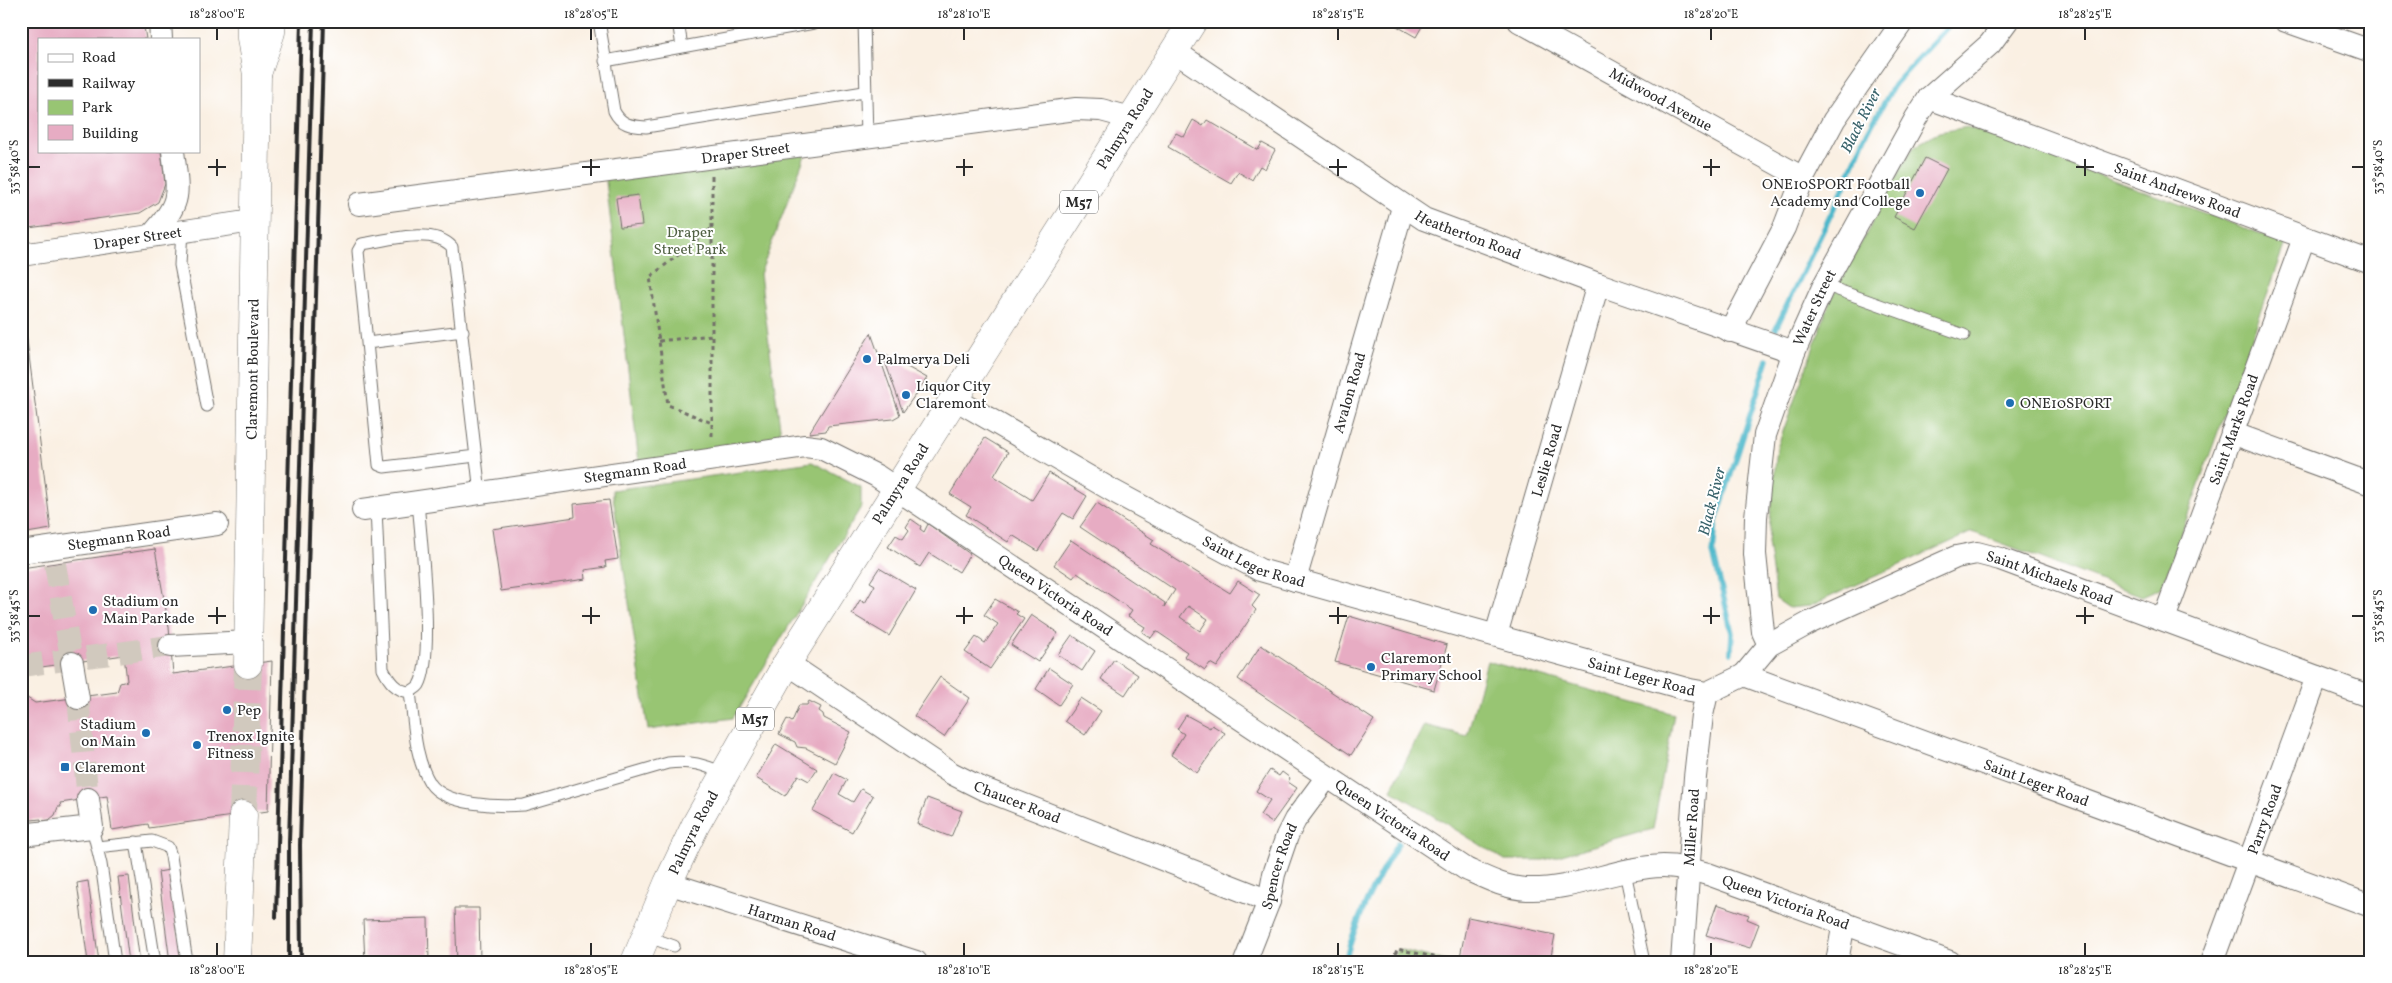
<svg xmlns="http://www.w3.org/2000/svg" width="2392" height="983" viewBox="0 0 2392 983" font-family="Vollkorn,serif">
<rect width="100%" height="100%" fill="#fff"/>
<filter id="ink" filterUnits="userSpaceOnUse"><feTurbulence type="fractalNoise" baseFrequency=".02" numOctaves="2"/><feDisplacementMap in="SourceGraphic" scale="10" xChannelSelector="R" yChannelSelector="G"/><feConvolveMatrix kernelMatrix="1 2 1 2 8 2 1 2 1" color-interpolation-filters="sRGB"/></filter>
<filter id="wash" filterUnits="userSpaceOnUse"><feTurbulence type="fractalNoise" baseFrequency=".0096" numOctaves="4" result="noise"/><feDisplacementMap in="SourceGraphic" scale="20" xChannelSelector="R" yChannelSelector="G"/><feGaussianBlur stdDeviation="1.12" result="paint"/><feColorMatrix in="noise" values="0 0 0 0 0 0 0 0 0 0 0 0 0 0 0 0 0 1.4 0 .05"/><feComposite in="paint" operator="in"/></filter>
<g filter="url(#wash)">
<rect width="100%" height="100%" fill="#faf0e3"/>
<!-- green -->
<path fill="#98c573" stroke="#62784f" d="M1968 127 2286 243 2162 587 2142 596 1972 532 1810 606 1789 608 1776 599 1768 542 1777 448 1831 299 1913 147 1939 132Z
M809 145 760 274 783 450 640 471 605 173Z
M812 462 861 487V507L733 718 648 730 612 490Z
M1487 661 1674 714 1653 829 1544 860H1505L1391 790 1424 725 1467 736Z
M1397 949 1450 962H1393Z"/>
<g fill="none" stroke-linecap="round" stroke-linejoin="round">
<!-- stream -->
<path stroke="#4eb8cb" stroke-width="5.5" d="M1776 328 1845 185 1863 141 1894 85 1953 21
M1731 652 1732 633 1713 552 1716 521 1768 359
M1345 962C1356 918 1375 882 1398 843"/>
</g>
<g id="blocks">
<!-- building -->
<path fill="#e7acc3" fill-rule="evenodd" d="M21 21H143L146 39H39V151H161L165 184 158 202 140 213 21 229Z
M1388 21H1425L1416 37Z
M1193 120 1203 126 1207 120 1258 150 1262 143 1275 150 1265 169 1260 166 1252 180 1238 172 1231 183 1168 147 1176 133 1184 137Z
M1925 158 1947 169 1915 228 1894 217Z
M638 195 642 225 620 227 616 198Z
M21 293 51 529 21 534Z
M871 333 900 415 893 419 828 426 826 431 809 433Z
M882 353 927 378 903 412Z
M985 438 1008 452 994 476 1032 500 1049 473 1087 496 1073 519 1063 513 1038 551 1012 535 1008 542 966 515 971 507 950 494Z
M609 500 618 559 605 561 606 567 585 570 586 579 501 591 492 529 575 517 574 504Z
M1097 503 1154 540 1151 544 1230 593 1238 581 1260 595 1252 606 1256 610 1217 667 1210 663 1205 670 1184 656 1187 652 1156 631 1151 638 1142 632 1145 627 1128 616 1132 610 1077 573 1073 578 1054 565 1071 540 1165 603 1164 607 1175 590 1080 527ZM1188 606 1208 619 1200 631 1180 617Z
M911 519 921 526 920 529 924 532 928 524 970 554 959 572 929 553 920 567 888 547 896 535 903 539 909 530 906 527Z
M155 549 169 627 173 674 272 661 268 811 149 828 148 824 112 830 107 796 60 803 61 807H58L55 815 49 820 41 821V819L21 821V694L35 703 117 692 120 683 127 681 124 655 21 670V568Z
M879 568 916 590 889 636 852 614 860 600 865 603 875 585 870 582Z
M995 599 1018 612 1016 614 1024 619 990 669 965 652 976 637 985 643 998 624 984 615Z
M1031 615 1058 633 1038 662 1011 645Z
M1349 616 1447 645 1434 690 1335 662Z
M1072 635 1095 651 1082 671 1058 655Z
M1261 645 1374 720 1351 755 1238 679Z
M1114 659 1138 675 1125 695 1101 679Z
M1049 668 1073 684 1059 705 1036 689Z
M940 677 970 698 944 737 914 716Z
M1081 698 1101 711 1085 735 1065 721Z
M809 701 821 707 819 711 823 714 824 718 851 732 835 763 806 748 797 747 795 742 779 734 787 719 792 722 799 705H807Z
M1186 715 1210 728 1212 725 1225 733 1197 773 1171 755 1184 734 1177 729Z
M776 744 817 769 809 781 798 775 785 796 756 778Z
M1270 770 1279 776 1282 772 1290 778 1288 782 1297 788 1272 823 1260 815 1270 800 1256 791Z
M834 773 847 780 839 794 853 802 861 789 873 796 852 832 813 811Z
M927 798 962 811 951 837 917 824Z
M169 870 182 962H170L158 872Z
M129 876 136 933 140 962H129L118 877Z
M88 881 99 962H88L77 883Z
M1717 904 1749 915 1747 919 1759 924 1750 948 1706 935Z
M455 908H479L480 962H457Z
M1468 917 1555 935 1550 962H1459Z
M428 918 429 962H365L363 920Z"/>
</g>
</g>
<g filter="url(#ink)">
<use href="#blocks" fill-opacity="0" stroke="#73706b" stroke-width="1"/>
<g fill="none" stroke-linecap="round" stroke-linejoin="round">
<!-- minor-tunnel -->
<path stroke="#d1c9be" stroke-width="22" stroke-dasharray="22 11" stroke-linecap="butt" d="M55 564 72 663
M21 666 170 646
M78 698 88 799"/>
<!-- tertiary-tunnel -->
<path stroke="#d1c9be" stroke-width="28" stroke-dasharray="28 14" stroke-linecap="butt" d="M243 815 248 664"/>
<!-- service casing -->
<g stroke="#73706b" stroke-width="13">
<path id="service" d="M599 21 614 111C621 125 631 126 646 127L864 92
M678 21 682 47
M864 21 867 137
M605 61 825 21
M182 230 180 265 207 406
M1824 285 1964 335
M367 343 463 331
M476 456 384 467 379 465 358 251 362 244C388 240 433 226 452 247L480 493
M418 502C421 539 435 658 419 685 417 688 413 690 410 692 414 721 414 757 430 783 445 806 500 807 524 805L668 763C690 760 704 765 724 773
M376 508 383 669C389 681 396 691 410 692
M92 827 101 864 115 962
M136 842 155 962
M97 847 152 841 168 847 171 856 187 962
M1625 872 1644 962
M646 936 674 946"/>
</g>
<!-- minor casing -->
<g stroke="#73706b" stroke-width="24">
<g id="minor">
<path d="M160 21 161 39"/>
<path id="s1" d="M1519 21 1803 178"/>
<path d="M2286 21 2371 51"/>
<path id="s2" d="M1174 51 1424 219 1598 284 1794 352"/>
<path id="s3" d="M1929 98 2371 262"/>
<path id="s4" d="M359 204 1076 109 1101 110 1131 118"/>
<path d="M152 235C183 201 178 194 173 151"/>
<path id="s5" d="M21 255 253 221"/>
<path d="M1730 331 1784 228 1803 178 1834 120 1903 21"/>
<path id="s6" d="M955 399 1115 492 1260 570 1690 690 1707 693 1744 675 2371 906"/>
<path d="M2232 433 2371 484"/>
<path id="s7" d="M363 510 805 446 821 448 877 476 1466 869C1486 878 1505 888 1527 889 1574 891 1617 867 1663 866 1679 866 1693 870 1708 874L1950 962"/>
<path id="s8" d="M21 552 217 524"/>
<path id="s9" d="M1295 580 1403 207"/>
<path id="s10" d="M2164 619 2304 238"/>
<path id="s11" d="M1496 635 1598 284"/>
<path id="s12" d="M1769 645 1763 632 1755 554 1756 517 1765 435 1794 352 1824 285 1916 118 1929 98 1990 44 2007 21"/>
<path d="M170 646 248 642"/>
<path d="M72 663 78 698"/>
<path id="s13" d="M787 663 951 773 981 788 1269 901"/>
<path id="s14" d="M1744 675 1769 645 1811 622 1956 557 1977 553 2000 559 2371 697"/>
<path d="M21 835 92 827 88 799"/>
<path id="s15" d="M668 883 916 962"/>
<path id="s16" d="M1245 962 1269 901 1274 874 1287 836 1295 820 1327 777"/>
<path id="s17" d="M1682 962 1695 777 1702 715 1707 693"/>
<path d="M1837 962 1844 922"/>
<path id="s18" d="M2212 962 2317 677"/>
</g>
</g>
<!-- tertiary casing -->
<g stroke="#73706b" stroke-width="29">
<g id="tertiary">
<path d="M258 71 271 32 272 21"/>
<path id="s19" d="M248 664 257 75 251 38V21"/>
<path d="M237 962 243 815"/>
</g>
</g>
<!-- primary casing -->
<g stroke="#73706b" stroke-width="29">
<g id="primary">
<path id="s20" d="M635 962 668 883 696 824 787 663 1193 21"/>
</g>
</g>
<!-- path -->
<path stroke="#73706b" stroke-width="3" stroke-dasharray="4 4" stroke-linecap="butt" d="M712 176V440
M711 229 650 277 668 405 712 423
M659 341 712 335
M1393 962 1397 949 1457 962"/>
<!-- service -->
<use href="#service" stroke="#fff" stroke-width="11"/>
<!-- minor -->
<use href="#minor" stroke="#fff" stroke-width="22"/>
<!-- tertiary -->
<use href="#tertiary" stroke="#fff" stroke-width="28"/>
<!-- primary -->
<use href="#primary" stroke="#fff" stroke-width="28"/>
<!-- rail -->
<path stroke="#2b2b2b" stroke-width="4" d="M276 917 301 21
M289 962V842L313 21
M301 962 300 845 324 21"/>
</g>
</g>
<!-- ticks -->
<path fill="none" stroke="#2b2b2b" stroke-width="2" d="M217 28V40M591 28V40M964 28V40M1338 28V40M1711 28V40M2085 28V40M217 159V176M591 159V176M964 159V176M1338 159V176M1711 159V176M2085 159V176M28 167H40M208 167H226M582 167H600M956 167H973M1329 167H1347M1703 167H1720M2076 167H2094M2352 167H2364M217 607V624M591 607V624M964 607V624M1338 607V624M1711 607V624M2085 607V624M28 616H40M208 616H226M582 616H600M956 616H973M1329 616H1347M1703 616H1720M2076 616H2094M2352 616H2364M217 943V956M591 943V956M964 943V956M1338 943V956M1711 943V956M2085 943V956"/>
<!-- markers -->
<g fill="#1f6fb2" stroke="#fff" stroke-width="2">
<circle cx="1920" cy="193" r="5"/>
<circle cx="867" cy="359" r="5"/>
<circle cx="906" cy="395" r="5"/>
<circle cx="2010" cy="403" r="5"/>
<circle cx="93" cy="610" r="5"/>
<circle cx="1371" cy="667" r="5"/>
<circle cx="227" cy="710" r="5"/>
<circle cx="146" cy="733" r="5"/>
<circle cx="197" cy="745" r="5"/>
<rect x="60" y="762" width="10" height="10" rx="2.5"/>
</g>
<g text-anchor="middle" stroke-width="4" stroke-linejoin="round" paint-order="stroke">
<!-- shield labels -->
<g fill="#fff" stroke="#6b6b6b" stroke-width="1">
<rect x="1060" y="190.5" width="38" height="23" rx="4"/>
<rect x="736" y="707.5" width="38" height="23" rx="4"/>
</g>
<g font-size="14" font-weight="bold" fill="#2b2b2b">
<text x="1079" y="207">M57</text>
<text x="755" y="724">M57</text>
</g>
<!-- street labels -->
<g font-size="15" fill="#2b2b2b" stroke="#fff">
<text dy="5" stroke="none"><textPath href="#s1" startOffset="162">Midwood Avenue</textPath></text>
<text dy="5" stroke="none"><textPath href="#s20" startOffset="968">Palmyra Road</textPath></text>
<text dy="5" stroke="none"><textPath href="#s4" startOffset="390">Draper Street</textPath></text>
<text dy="5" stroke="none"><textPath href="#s3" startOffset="265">Saint Andrews Road</textPath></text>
<text dy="5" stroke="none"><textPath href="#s2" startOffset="348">Heatherton Road</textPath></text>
<text dy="5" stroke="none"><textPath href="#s5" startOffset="118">Draper Street</textPath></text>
<text dy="5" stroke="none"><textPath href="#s12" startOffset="349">Water Street</textPath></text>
<text dy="5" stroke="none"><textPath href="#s19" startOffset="295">Claremont Boulevard</textPath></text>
<text dy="5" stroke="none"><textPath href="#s9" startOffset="195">Avalon Road</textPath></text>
<text dy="5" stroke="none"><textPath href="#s10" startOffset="202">Saint Marks Road</textPath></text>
<text dy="5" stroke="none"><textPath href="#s11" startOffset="182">Leslie Road</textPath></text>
<text dy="5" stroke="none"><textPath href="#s7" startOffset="275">Stegmann Road</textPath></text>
<text dy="5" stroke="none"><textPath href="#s20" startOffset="548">Palmyra Road</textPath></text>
<text dy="5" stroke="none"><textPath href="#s8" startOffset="99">Stegmann Road</textPath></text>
<text dy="5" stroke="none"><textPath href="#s6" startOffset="341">Saint Leger Road</textPath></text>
<text dy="5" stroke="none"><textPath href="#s14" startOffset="344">Saint Michaels Road</textPath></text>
<text dy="5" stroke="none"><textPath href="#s7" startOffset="740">Queen Victoria Road</textPath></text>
<text dy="5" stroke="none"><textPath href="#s6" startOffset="746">Saint Leger Road</textPath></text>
<text dy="5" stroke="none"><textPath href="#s6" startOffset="1166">Saint Leger Road</textPath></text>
<text dy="5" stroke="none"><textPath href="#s13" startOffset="270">Chaucer Road</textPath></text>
<text dy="5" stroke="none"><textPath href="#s18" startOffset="152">Parry Road</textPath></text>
<text dy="5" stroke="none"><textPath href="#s7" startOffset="1145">Queen Victoria Road</textPath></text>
<text dy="5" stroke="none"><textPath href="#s17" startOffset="135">Miller Road</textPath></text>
<text dy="5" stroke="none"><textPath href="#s20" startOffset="142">Palmyra Road</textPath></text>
<text dy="5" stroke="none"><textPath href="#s16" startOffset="102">Spencer Road</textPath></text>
<text dy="5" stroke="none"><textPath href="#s7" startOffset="1565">Queen Victoria Road</textPath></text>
<text dy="5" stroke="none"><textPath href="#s15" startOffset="130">Harman Road</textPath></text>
</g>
<!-- poi labels -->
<g font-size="15" fill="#2b2b2b" stroke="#fff" text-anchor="start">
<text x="1910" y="189" text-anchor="end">ONE10SPORT Football<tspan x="1910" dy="17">Academy and College</tspan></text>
<text x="877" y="364">Palmerya Deli</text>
<text x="916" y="391">Liquor City<tspan x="916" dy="17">Claremont</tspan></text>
<text x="2020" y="408">ONE10SPORT</text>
<text x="103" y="606">Stadium on<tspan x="103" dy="17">Main Parkade</tspan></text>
<text x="1381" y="663">Claremont<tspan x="1381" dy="17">Primary School</tspan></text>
<text x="237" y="715">Pep</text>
<text x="136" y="729" text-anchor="end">Stadium<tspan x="136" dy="17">on Main</tspan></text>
<text x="207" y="741">Trenox Ignite<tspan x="207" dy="17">Fitness</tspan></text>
<text x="75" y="772">Claremont</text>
</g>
<!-- park labels -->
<g font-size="15" fill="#516144" stroke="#fff">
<text x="690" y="237">Draper<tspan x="690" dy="17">Street Park</tspan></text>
</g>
<!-- water labels -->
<g font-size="16" font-style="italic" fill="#39636b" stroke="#fff">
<text transform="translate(1860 120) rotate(-63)" y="6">Black River</text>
<text transform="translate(1711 501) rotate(-76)" y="6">Black River</text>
</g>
</g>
<!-- margin -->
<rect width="2392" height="983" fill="none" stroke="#fff" stroke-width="55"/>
<!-- legend -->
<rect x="38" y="38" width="162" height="115" fill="#ffffff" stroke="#aaaaaa"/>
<rect x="48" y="54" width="25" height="8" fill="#ffffff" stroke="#aaaaaa"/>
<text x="82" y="62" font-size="15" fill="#2b2b2b">Road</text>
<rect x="48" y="79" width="25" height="8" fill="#2b2b2b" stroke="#aaaaaa"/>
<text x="82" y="88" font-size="15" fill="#2b2b2b">Railway</text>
<rect x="48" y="100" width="25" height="15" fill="#98c573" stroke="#aaaaaa"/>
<text x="82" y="112" font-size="15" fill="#2b2b2b">Park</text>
<rect x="48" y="125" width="25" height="15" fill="#e7acc3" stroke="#aaaaaa"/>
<text x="82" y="138" font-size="15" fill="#2b2b2b">Building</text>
<rect x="28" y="28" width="2336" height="928" fill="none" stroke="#2b2b2b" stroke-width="2"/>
<g font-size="12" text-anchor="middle" fill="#2b2b2b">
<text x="217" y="18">18°28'00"E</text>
<text x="591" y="18">18°28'05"E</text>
<text x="964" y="18">18°28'10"E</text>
<text x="1338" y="18">18°28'15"E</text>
<text x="1711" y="18">18°28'20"E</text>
<text x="2085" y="18">18°28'25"E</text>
<text transform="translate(14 167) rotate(-90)" y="4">33°58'40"S</text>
<text transform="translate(2378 167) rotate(-90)" y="4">33°58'40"S</text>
<text transform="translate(14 616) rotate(-90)" y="4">33°58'45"S</text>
<text transform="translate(2378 616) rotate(-90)" y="4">33°58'45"S</text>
<text x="217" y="974">18°28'00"E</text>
<text x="591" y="974">18°28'05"E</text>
<text x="964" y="974">18°28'10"E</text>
<text x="1338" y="974">18°28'15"E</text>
<text x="1711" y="974">18°28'20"E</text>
<text x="2085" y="974">18°28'25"E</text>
</g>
</svg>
